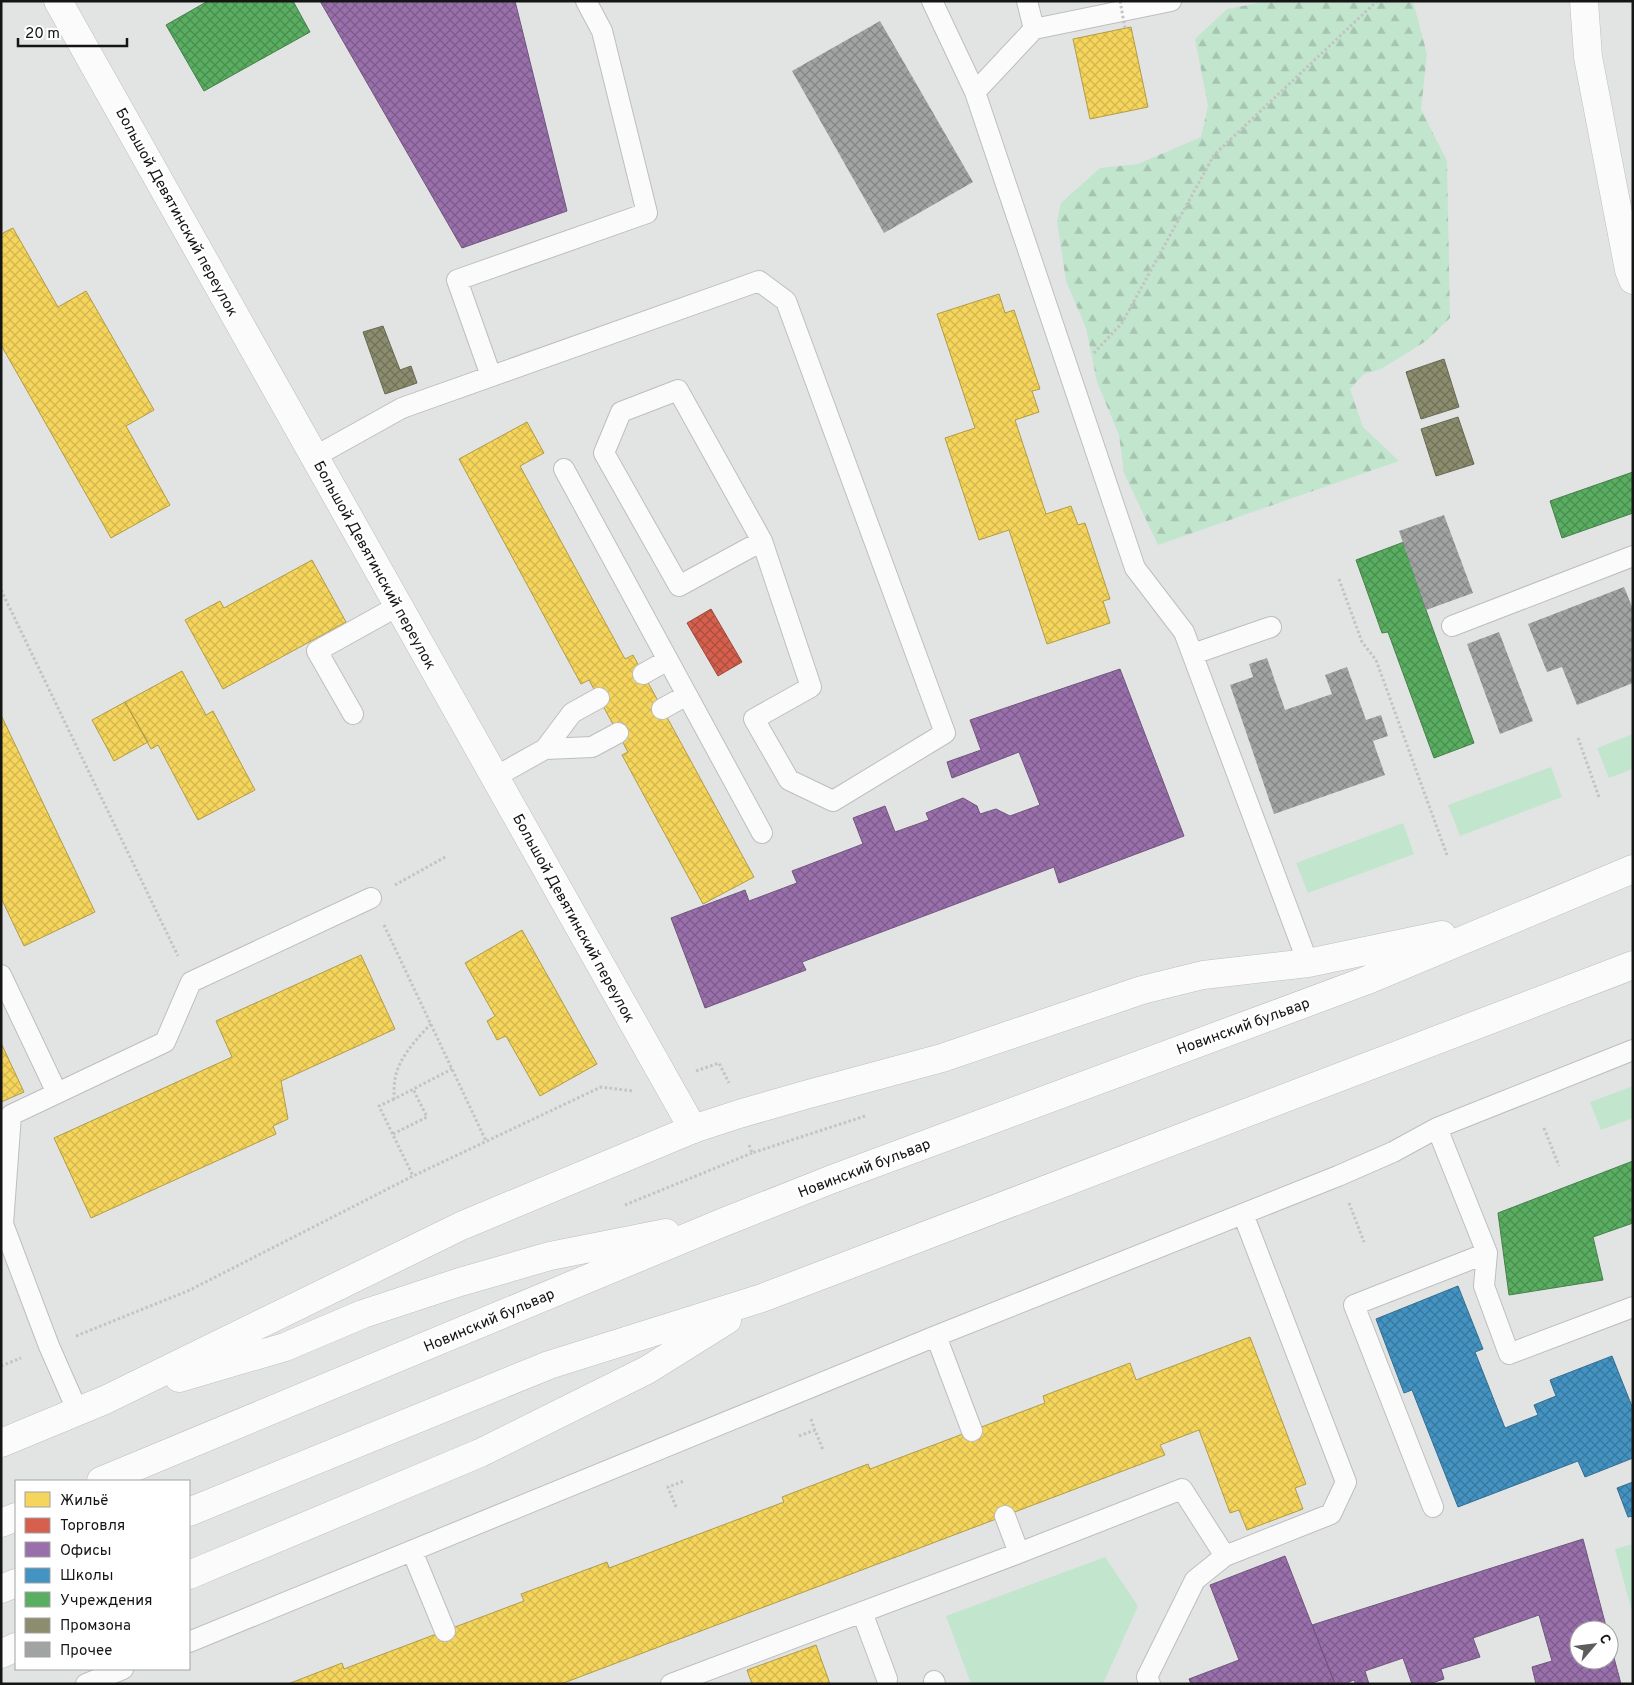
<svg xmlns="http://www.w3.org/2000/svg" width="1634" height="1685" viewBox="0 0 1634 1685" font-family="Overpass,sans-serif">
<defs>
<pattern id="forest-firs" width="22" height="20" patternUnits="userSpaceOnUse" patternTransform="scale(1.25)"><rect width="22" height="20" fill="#c2e5ce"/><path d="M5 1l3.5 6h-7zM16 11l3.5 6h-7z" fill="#a6c4b0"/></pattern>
<pattern id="homes-cross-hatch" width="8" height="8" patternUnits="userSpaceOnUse" patternTransform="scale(1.25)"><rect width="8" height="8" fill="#f6d55c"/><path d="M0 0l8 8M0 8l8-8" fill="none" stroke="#d2b64f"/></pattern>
<pattern id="shops-cross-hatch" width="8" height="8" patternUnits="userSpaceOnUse" patternTransform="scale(1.25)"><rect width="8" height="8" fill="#d6604d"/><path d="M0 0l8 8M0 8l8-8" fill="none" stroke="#ac4e3f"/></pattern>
<pattern id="offices-cross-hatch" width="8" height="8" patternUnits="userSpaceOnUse" patternTransform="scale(1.25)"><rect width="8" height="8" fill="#9970ab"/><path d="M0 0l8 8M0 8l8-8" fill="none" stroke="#7c5b8a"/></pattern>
<pattern id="schools-cross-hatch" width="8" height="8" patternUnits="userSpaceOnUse" patternTransform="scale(1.25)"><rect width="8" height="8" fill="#4393c3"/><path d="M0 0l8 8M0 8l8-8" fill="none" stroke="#37779d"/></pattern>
<pattern id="public-cross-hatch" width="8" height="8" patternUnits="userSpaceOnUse" patternTransform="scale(1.25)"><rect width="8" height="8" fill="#5aae61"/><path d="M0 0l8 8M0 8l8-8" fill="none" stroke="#498d4f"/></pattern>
<pattern id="industry-cross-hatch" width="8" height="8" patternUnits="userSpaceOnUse" patternTransform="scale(1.25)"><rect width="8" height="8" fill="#8c8c6e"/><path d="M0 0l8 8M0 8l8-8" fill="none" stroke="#717159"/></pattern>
<pattern id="building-cross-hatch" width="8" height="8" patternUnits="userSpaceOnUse" patternTransform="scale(1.25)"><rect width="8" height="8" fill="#a2a4a3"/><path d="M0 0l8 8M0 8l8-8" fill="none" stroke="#838584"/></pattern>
</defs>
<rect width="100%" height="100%" fill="#e2e4e3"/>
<!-- green -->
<path fill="#c2e5ce" d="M1633 734V769L1609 778 1597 748Z
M1551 767 1562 797 1460 836 1448 805Z
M1403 823 1414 854 1308 893 1296 863Z
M1633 1086V1118L1601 1130 1590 1102Z
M1633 1544V1615L1615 1549Z
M1105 1557 1138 1606 1103 1684H971L946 1616Z"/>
<!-- forest -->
<path fill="url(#forest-firs)" d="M1268 1H1413L1427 54 1421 109 1447 161 1450 318 1426 341 1381 369 1364 374 1350 389 1363 427 1399 461 1158 545 1124 473 1119 435 1097 382 1086 328 1066 281 1057 221 1061 203 1100 168 1138 164 1201 137 1208 106 1195 39 1227 9Z"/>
<!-- homes -->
<path fill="url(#homes-cross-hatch)" stroke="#b29c47" d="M1131 27 1148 107 1090 119 1073 39Z
M13 228 58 307 86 291 154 410 126 426 170 505 111 538 1 345V234Z
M999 294 1005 313 1014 310 1040 389 1032 391 1039 412 1015 420 1046 514 1071 506 1078 525 1085 523 1110 599 1103 601 1110 623 1047 644 1009 530 979 540 945 438 975 428 937 314Z
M527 422 544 453 520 466 625 659 633 655 754 877 703 904 622 755 628 752 589 680 581 684 459 459Z
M312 560 346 622 223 689 185 620 220 601 224 608Z
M182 671 206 715 213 711 255 790 198 820 158 745 151 749 125 702Z
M125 702 148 742 114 761 92 720Z
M1 715 95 912 24 946 1 898Z
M522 930 597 1064 540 1096 506 1036 497 1040 487 1021 495 1016 465 963Z
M361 955 395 1029 281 1081 288 1119 273 1126 276 1134 91 1218 54 1138 232 1057 216 1021Z
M1 1043 24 1092 1 1102Z
M1250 1337 1306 1484 1295 1488 1303 1509 1247 1530 1239 1510 1230 1513 1199 1430 1160 1445 1165 1455 561 1684H288L342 1663 344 1669 370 1659 524 1601 521 1594 607 1562 609 1568 784 1502 782 1497 868 1464 870 1469 1045 1403 1043 1396 1130 1363 1136 1380Z
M816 1645 830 1684H752L747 1670Z"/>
<!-- shops -->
<path fill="url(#shops-cross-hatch)" stroke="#9c4a3c" d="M711 609 742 662 718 676 687 623Z"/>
<!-- offices -->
<path fill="url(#offices-cross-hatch)" stroke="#71557e" d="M320 1H515L567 211 462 248Z
M1120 669 1184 836 1059 883 1054 867 802 962 806 970 705 1008 671 918 745 890 749 901 797 883 792 871 863 844 853 818 885 806 895 832 929 820 926 813 963 798 977 806 980 814 996 809 1010 816 1040 805 1019 752 952 778 947 762 981 750 970 720Z
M1583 1539 1607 1630H1579V1660H1609V1639L1621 1684H1536L1532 1667 1552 1661 1539 1615 1473 1638 1480 1657 1441 1669 1444 1679 1429 1684H1412L1403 1658 1365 1671 1369 1684H1356L1354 1680 1344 1684H1335L1312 1625Z
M1285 1556 1335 1684H1191L1189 1679 1239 1660 1210 1585Z"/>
<!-- schools -->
<path fill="url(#schools-cross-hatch)" stroke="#356e8f" d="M1458 1286 1483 1349 1475 1352 1505 1428 1538 1415 1534 1405 1556 1396 1550 1380 1612 1356 1633 1409V1458L1585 1477 1578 1461 1458 1507 1412 1390 1404 1393 1376 1319Z
M1633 1482V1516L1628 1517 1617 1488Z"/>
<!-- public -->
<path fill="url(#public-cross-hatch)" stroke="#45804a" d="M208 1H293L310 32 204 91 166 25Z
M1633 472V513L1562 538 1550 501Z
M1404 542 1426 610 1474 743 1434 758 1388 632 1382 633 1356 560Z
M1633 1161V1223L1593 1237 1603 1280 1509 1295 1498 1213Z"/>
<!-- industry -->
<path fill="url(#industry-cross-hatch)" stroke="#686953" d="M383 326 400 370 411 366 417 383 385 394 363 332Z
M1444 359 1459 407 1421 419 1406 372Z
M1458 417 1474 464 1436 476 1421 429Z"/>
<!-- building -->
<path fill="url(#building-cross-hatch)" d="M880 21 973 182 884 233 792 71Z
M1444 515 1473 593 1426 610 1399 531Z
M1624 587 1633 609V683L1577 705 1562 667 1547 672 1528 624Z
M1499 632 1533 721 1500 734 1467 644Z
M1267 658 1285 710 1332 694 1325 675 1347 667 1366 720 1381 715 1388 736 1373 741 1385 775 1274 814 1230 685 1253 677 1249 664Z"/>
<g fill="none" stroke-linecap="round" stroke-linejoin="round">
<!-- lane casing -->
<g stroke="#bdbebd" stroke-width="22">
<path id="lane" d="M932 1 975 92 1135 568 1184 632 1308 963
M1027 1 1034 29
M975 92 1034 29 1171 1
M491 376 457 280 647 213 602 31 586 1
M314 457 402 408 759 281 786 301 945 733 833 801 789 780 754 719 811 687 762 541 678 390 621 412 604 453 679 586 762 541
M564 469 687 695 662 709
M1452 626 1633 556
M1193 654 1271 627
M643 674 668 660
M687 695 762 833
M353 714 317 651 398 606
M545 749 592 747 618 733
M495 777 545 749 572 713 599 698
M1 975 57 1093
M1437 1128 1487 1253 1484 1286 1509 1354 1633 1307
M936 1336 972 1431
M78 1412 49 1346 3 1224 11 1115 165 1042 191 982 371 898
M1433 1507 1354 1305 1487 1253
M1005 1516 1019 1553
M412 1551 445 1631
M862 1612 887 1679
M189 1642 936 1336 1338 1176 1393 1152 1437 1128 1633 1050
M934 1681 935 1684
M86 1684 123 1669
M671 1684 1019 1553 1182 1489 1225 1556
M1150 1684 1147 1677 1195 1580 1225 1556 1331 1514 1346 1482 1243 1214"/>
</g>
<!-- street casing -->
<g stroke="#bdbebd" stroke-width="29">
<path id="street" d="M58 1 693 1129
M1584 1 1588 57 1629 270 1633 280"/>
</g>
<!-- primary casing -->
<g stroke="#bdbebd" stroke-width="29">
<path id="primary" d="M179 1378 285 1347 363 1314 460 1282 550 1256 666 1233
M1 1443 105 1400 461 1226 693 1129 739 1114 805 1095 942 1058 1142 990 1203 975 1308 963 1442 935
M101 1481 724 1222 835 1178 1365 981 1633 869
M189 1512 549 1365 762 1298 1633 965
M1 1523 16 1517
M189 1575 480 1453 647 1370 727 1320
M1 1589 16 1583
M1 1654 16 1647"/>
</g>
<!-- path -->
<path stroke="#c2c3c2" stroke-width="3" stroke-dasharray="2.5 2.5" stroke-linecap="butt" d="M1094 353 1122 323 1214 155 1377 1
M1339 579 1362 642 1376 660 1447 855
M1 590 178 956
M1578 738 1599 797
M395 885 447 856
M384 925 486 1141
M431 1024C417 1038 398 1059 395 1079 394 1085 394 1092 394 1099L452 1069
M696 1071 719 1063 729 1083
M394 1099 379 1106 413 1176
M1544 1128 1559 1166
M393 1134 427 1117 413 1089
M749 1145 752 1153 865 1116
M1349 1203 1364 1242
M625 1205 752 1153
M76 1336 190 1290 413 1176 601 1087 633 1091
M1 1366 21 1358
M811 1419 815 1430
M799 1436 815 1430 823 1450
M676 1507 668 1487 684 1481"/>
<!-- lane -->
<use href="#lane" stroke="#fbfbfb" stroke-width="20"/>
<!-- street -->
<use href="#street" stroke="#fbfbfb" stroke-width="28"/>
<!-- primary -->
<use href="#primary" stroke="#fbfbfb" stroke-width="28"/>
<!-- path-bridge -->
<path stroke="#c2c3c2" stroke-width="3" stroke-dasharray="2.5 2.5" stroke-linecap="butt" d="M1120 1 1125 28"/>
</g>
<g text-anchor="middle" stroke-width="5" stroke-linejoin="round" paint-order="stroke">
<!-- street labels -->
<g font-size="15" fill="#141615" stroke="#fff">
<text transform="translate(177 212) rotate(61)" y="5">Большой Девятинский переулок</text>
<text transform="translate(375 565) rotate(61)" y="5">Большой Девятинский переулок</text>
<text transform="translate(574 918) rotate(61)" y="5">Большой Девятинский переулок</text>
<text transform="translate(1243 1026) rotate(-20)" y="5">Новинский бульвар</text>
<text transform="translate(864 1168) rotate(-21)" y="5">Новинский бульвар</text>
<text transform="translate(489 1320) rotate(-23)" y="5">Новинский бульвар</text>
</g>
</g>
<!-- border -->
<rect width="1634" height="1685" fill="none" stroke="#141615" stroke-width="5"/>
<!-- legend -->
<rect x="15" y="1480" width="175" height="190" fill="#ffffff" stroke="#a1a2a1"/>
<rect x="25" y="1492" width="25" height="15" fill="#f6d55c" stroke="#a1a2a1"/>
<text x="60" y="1505" font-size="15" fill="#141615">Жильё</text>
<rect x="25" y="1518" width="25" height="15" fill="#d6604d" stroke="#a1a2a1"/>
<text x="60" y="1530" font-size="15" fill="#141615">Торговля</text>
<rect x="25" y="1542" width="25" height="15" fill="#9970ab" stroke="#a1a2a1"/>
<text x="60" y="1555" font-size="15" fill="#141615">Офисы</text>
<rect x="25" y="1568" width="25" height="15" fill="#4393c3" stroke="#a1a2a1"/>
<text x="60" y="1580" font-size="15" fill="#141615">Школы</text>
<rect x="25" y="1592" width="25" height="15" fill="#5aae61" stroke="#a1a2a1"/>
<text x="60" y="1605" font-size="15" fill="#141615">Учреждения</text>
<rect x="25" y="1618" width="25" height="15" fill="#8c8c6e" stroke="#a1a2a1"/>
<text x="60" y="1630" font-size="15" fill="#141615">Промзона</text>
<rect x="25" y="1642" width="25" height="15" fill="#a2a4a3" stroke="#a1a2a1"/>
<text x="60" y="1655" font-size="15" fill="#141615">Прочее</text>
<!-- north arrow -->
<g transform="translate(1594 1645) rotate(62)"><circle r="24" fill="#ffffff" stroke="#a1a2a1"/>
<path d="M0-4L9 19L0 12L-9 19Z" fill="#5c5e5d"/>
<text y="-8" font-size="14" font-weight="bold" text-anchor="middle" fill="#141615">С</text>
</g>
<!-- scale -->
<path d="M18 38v8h109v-8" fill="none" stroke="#141615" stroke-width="2.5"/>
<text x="25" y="38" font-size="15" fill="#141615" stroke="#ffffff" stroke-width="4" paint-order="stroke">20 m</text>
</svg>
